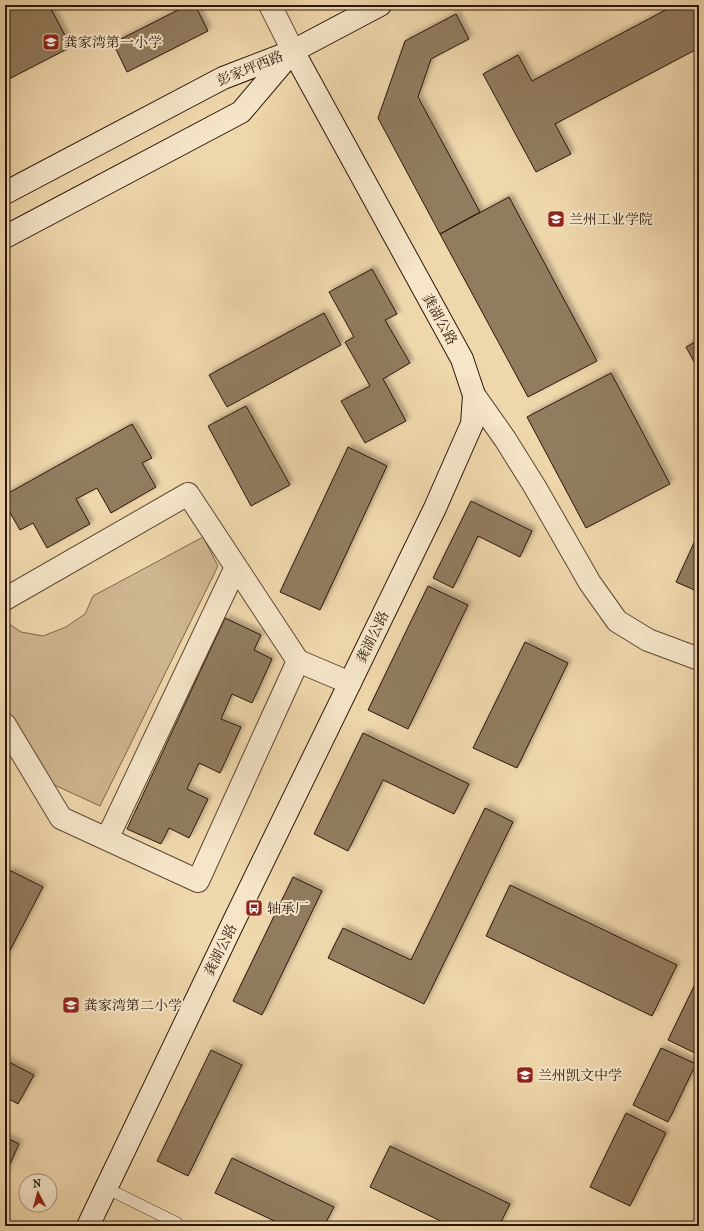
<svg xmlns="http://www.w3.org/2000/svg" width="704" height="1231" viewBox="0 0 704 1231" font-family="'IM FELL French Canon','Noto Serif SC',serif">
<defs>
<filter id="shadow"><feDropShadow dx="3.5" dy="-3.5" stdDeviation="2" flood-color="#0004"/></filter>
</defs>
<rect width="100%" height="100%" fill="#efd7ac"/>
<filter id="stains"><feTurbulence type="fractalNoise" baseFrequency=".005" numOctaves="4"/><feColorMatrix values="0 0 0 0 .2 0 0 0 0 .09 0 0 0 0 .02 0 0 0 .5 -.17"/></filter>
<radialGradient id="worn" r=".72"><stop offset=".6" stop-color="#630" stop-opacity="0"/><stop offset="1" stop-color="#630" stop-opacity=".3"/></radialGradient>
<!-- green -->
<path fill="#ceb690" stroke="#7c664c" d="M203 537 218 566 100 806 50 783 5 709V621L21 632 43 636 66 627 85 614 93 596Z"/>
<!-- building -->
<path fill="#917b5e" stroke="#2b1709" filter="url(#shadow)" d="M5 5H49L71 47 5 81Z
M175 5H188L177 10Z
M188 5H195L208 31 127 72 113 43Z
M675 5H699V48L555 124 571 154 536 172 483 74 518 55 532 81Z
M456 14 469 39 431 59 418 97 480 212 440 234 378 118 405 41Z
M509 197 597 361 528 397 440 234Z
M372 269 397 314 385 320 410 363 383 379 406 421 365 443 341 401 370 386 345 342 354 337 329 292Z
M324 313 341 345 227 407 209 375Z
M699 340V371L686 347Z
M611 373 670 484 586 528 527 417Z
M246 406 290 485 251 506 208 426Z
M132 424 152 458 142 463 156 487 111 513 97 488 76 499 90 524 47 548 33 523 20 530 5 504V495Z
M348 447 387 466 320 610 280 592Z
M471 501 532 531 520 557 478 536 453 588 433 578Z
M699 532V592L676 582Z
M428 586 468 605 408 729 368 710Z
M225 618 261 635 254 650 272 659 252 703 232 694 221 719 241 727 220 773 199 763 187 789 208 799 189 838 169 828 161 844 127 829Z
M525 642 568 663 517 768 473 748Z
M363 733 469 784 454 814 383 780 348 851 314 834Z
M485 808 513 822 424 1004 328 958 343 928 411 960Z
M9 870 43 887 5 960V879Z
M293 877 322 891 262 1015 233 1001Z
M510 885 677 965 652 1016 486 936Z
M699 976V1055L668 1040Z
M661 1048 696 1064 668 1122 633 1105Z
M211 1050 242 1065 188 1176 157 1161Z
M5 1060 34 1075 18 1104 5 1097Z
M626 1113 666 1133 630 1206 590 1187Z
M5 1137 19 1144 5 1175Z
M390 1146 510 1204 499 1226H451L370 1187Z
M232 1158 334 1207 324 1226H285L215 1193Z"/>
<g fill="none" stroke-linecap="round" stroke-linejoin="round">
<!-- lane casing -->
<g stroke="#5c4732" stroke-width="12">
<path id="lane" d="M106 1188 177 1223 179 1226"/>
</g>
<!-- street casing -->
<g stroke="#5c4732" stroke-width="24">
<path id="street" d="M270 5 293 51
M474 395 505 439 535 487 590 583 617 621 648 640 699 659
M5 599 188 494 298 661 350 683
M5 725 61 818 198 881 298 661
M107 839 236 567"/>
</g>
<!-- secondary casing -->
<g stroke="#2b1709" stroke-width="24">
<path id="secondary" d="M5 193 223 78 293 51 380 5
M5 237 241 112 291 53
M88 1226 233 923 435 508 472 424 474 395 462 359 293 51"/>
</g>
<!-- lane -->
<use href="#lane" stroke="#f5e5c9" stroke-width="11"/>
<!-- street -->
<use href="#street" stroke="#f5e5c9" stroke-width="22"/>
<!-- secondary -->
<use href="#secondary" stroke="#f5e5c9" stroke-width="22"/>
</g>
<!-- icons -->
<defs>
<g id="school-square" transform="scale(0.9)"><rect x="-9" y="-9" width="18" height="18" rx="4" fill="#8f2418" stroke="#f5e5c9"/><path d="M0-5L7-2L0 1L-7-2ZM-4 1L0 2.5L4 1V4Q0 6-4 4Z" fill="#fff"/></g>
<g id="bus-square" transform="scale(0.9)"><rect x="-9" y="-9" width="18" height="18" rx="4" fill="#8f2418" stroke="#f5e5c9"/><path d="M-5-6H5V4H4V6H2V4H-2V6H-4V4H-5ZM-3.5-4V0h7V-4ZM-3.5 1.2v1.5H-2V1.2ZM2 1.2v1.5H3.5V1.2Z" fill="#fff"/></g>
</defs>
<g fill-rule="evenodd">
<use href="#school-square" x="51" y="42"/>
<use href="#school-square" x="556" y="219"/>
<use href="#bus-square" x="254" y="908"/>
<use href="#school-square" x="71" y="1005"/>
<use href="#school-square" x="525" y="1075"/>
</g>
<g text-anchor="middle" stroke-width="4" stroke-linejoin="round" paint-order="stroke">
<!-- poi labels -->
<g font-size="14" fill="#2b1709" stroke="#f5e5c9" text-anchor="start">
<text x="64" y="47">龚家湾第一小学</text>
<text x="569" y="224">兰州工业学院</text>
<text x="267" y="913">轴承厂</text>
<text x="84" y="1010">龚家湾第二小学</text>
<text x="538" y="1080">兰州凯文中学</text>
</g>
<!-- street labels -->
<g font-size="14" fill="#2b1709" stroke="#f5e5c9">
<text transform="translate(250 68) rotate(-22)" y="5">彭家坪西路</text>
<text transform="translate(440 319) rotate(61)" y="5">龚湖公路</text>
<text transform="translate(372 637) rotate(-64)" y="5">龚湖公路</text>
<text transform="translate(220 950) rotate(-64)" y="5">龚湖公路</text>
</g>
</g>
<!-- margin -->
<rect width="704" height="1231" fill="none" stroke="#efd7ac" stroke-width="20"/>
<rect x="6" y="6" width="692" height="1219" fill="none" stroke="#2b1709" stroke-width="2"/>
<rect x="10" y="10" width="684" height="1211" fill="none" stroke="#2b1709"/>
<!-- north arrow -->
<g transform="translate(38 1193) rotate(354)"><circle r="19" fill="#f5e5c9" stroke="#a4937c"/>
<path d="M0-3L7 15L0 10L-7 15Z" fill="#8f2418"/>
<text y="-6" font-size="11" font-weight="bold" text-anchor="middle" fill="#2b1709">N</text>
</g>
<rect width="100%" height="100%" filter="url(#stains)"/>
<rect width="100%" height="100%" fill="url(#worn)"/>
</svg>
